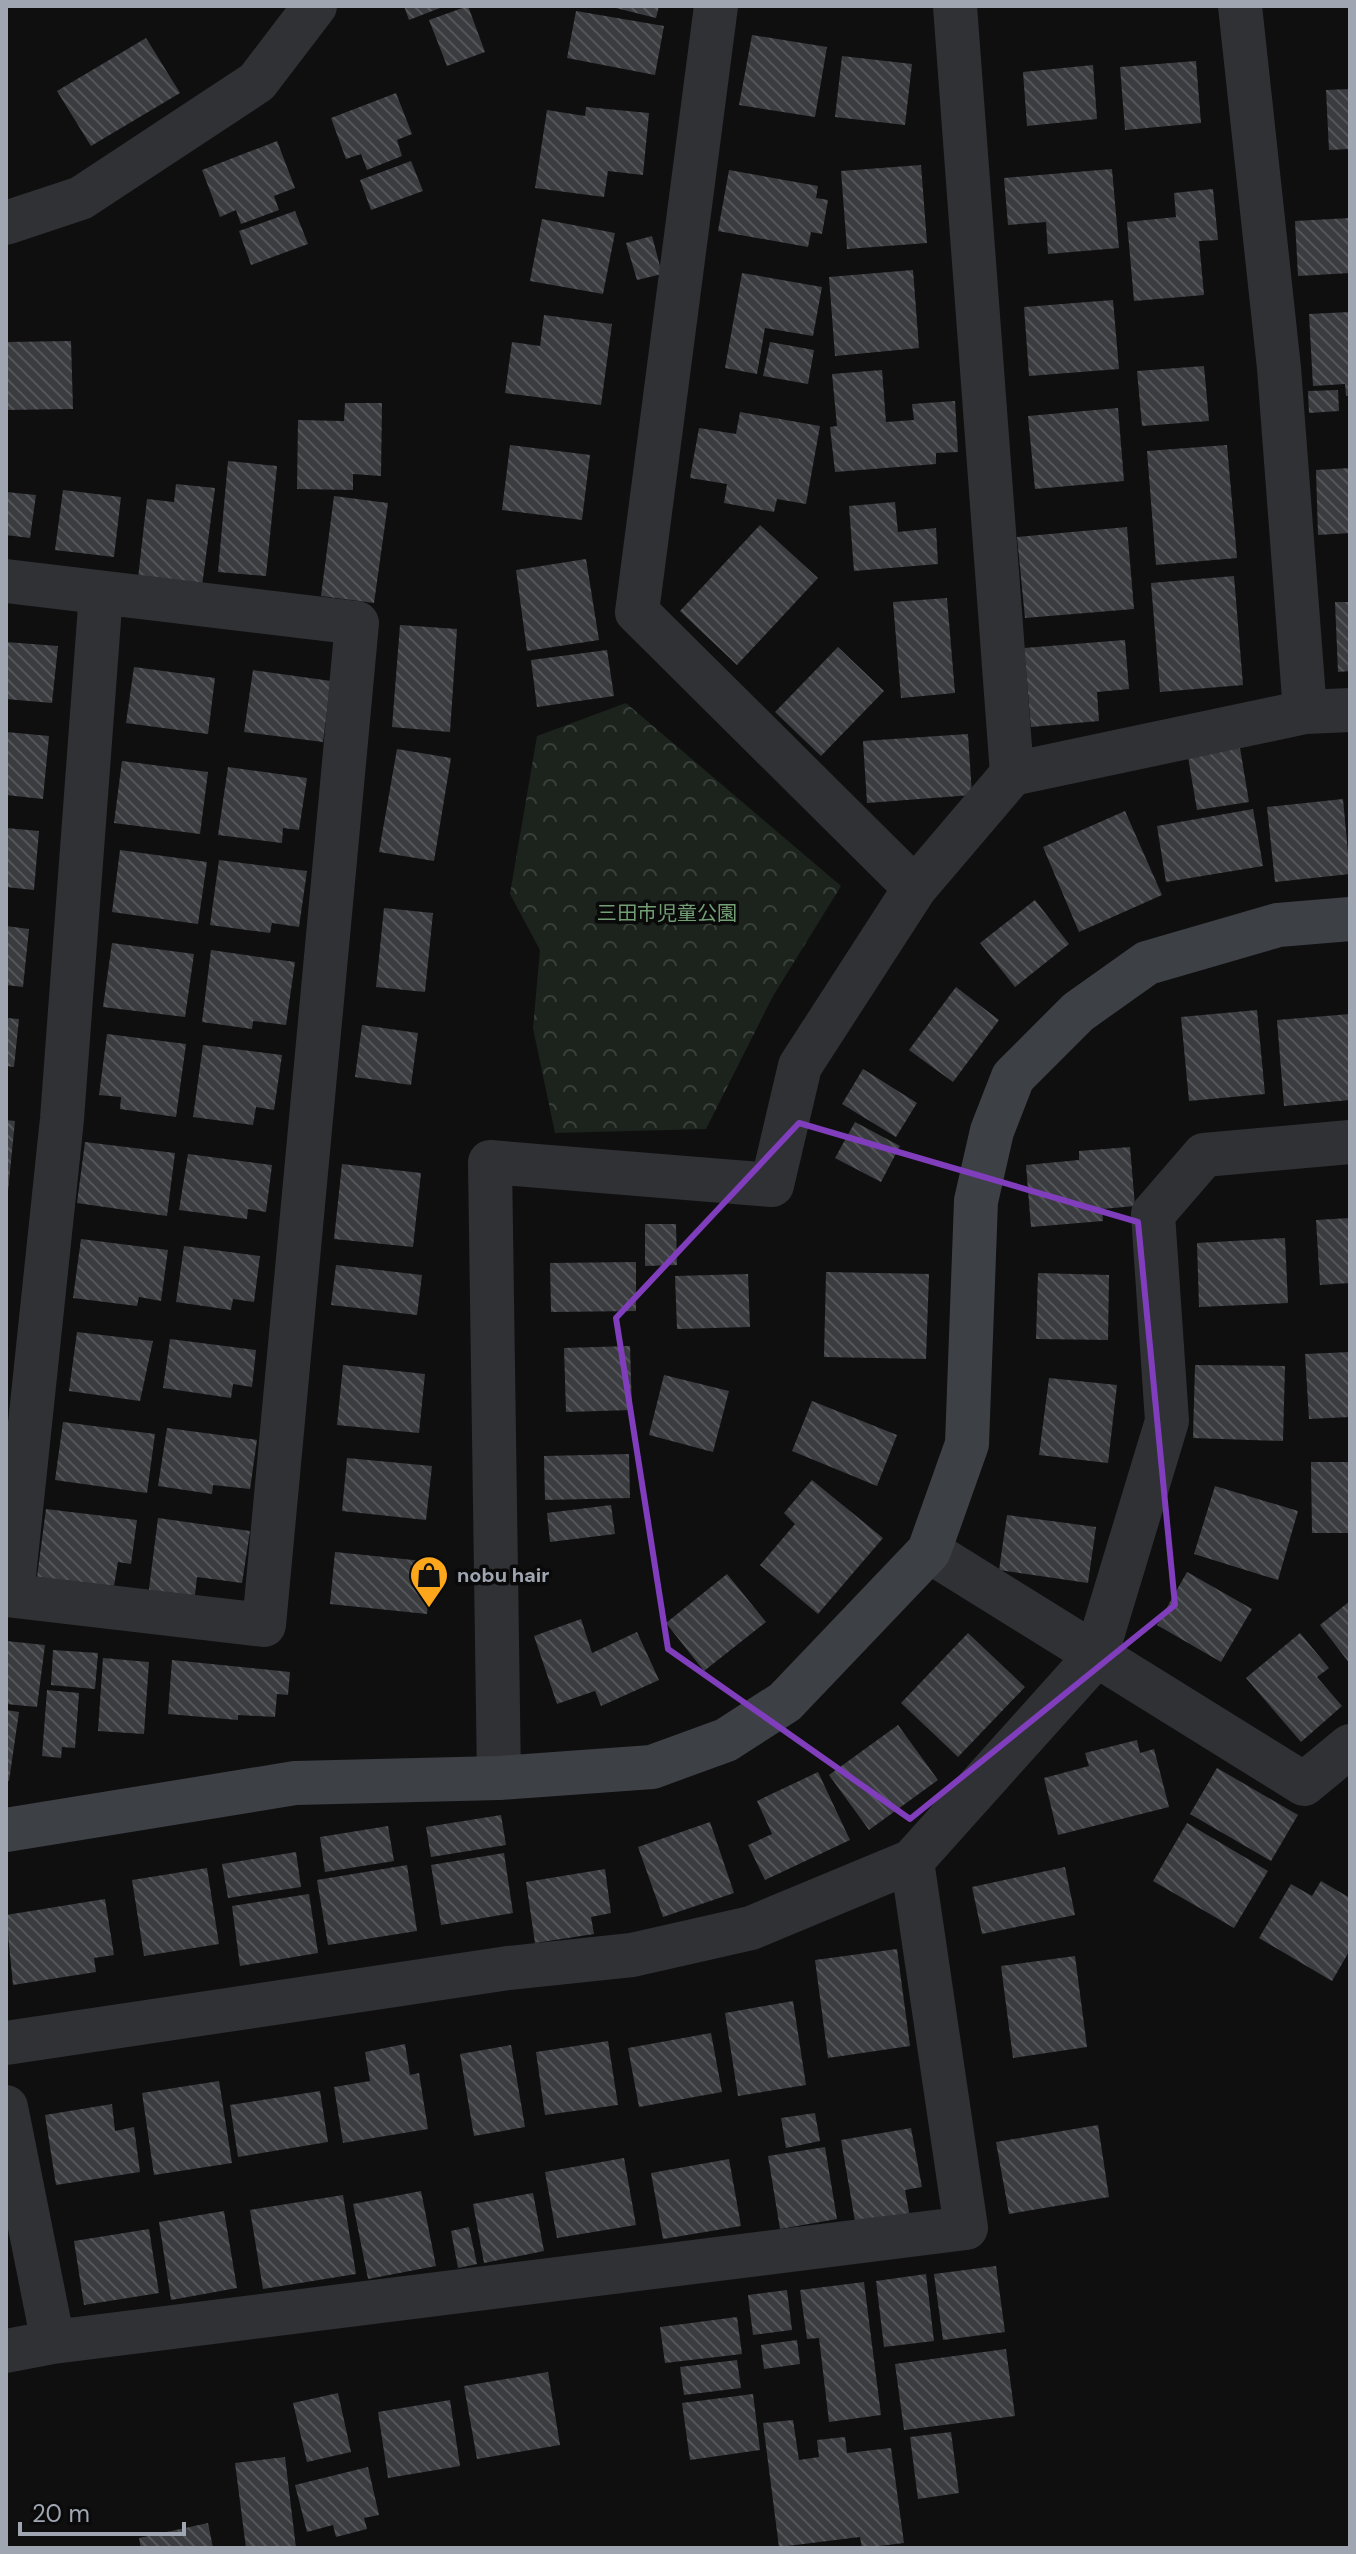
<svg xmlns="http://www.w3.org/2000/svg" width="1356" height="2554" viewBox="0 0 1356 2554" font-family="'DM Sans','Noto Sans JP',sans-serif">
<defs>
<pattern id="forest-crowns" width="20" height="18" patternUnits="userSpaceOnUse" patternTransform="scale(2)"><rect width="20" height="18" fill="#1b231c"/><path d="M2 6a3 3 0 1 1 6 0M12 15a3 3 0 1 1 6 0" fill="none" stroke="#39403b"/></pattern>
<pattern id="building-back-hatch" width="6" height="6" patternUnits="userSpaceOnUse" patternTransform="scale(2)"><rect width="6" height="6" fill="#3b3c40"/><path d="M-1 5l2 2M0 0l6 6M5-1l2 2" fill="none" stroke="#545559"/></pattern>
</defs>
<rect width="100%" height="100%" fill="#0f0f10"/>
<!-- forest -->
<path fill="url(#forest-crowns)" d="M626 703 841 886 773 996 706 1129 555 1133 533 1028 540 950 510 894 537 736Z"/>
<!-- building -->
<path fill="url(#building-back-hatch)" d="M404 6H445L409 20Z
M468 6 485 52 447 66 429 20Z
M608 6H659L656 18Z
M576 11 664 26 655 75 567 58Z
M752 35 827 47 815 117 739 105Z
M146 38 180 93 91 146 57 91Z
M842 56 912 64 905 125 835 117Z
M1196 61 1201 123 1125 130 1120 67Z
M1093 65 1097 119 1027 126 1023 72Z
M1350 89V149L1329 150 1326 90Z
M396 93 412 134 397 140 402 156 367 170 361 154 346 159 331 118Z
M586 107 649 113 643 175 608 171 604 197 535 188 547 110 585 116Z
M277 141 295 188 274 196 279 210 241 224 236 210 220 217 202 170Z
M411 161 423 191 371 210 360 180Z
M921 165 927 243 847 249 841 171Z
M1112 169 1119 248 1048 254 1046 222 1008 225 1004 178Z
M729 170 818 186 816 198 828 200 822 234 811 232 808 247 718 231Z
M1213 189 1218 240 1199 241 1204 295 1134 301 1127 222 1176 217 1174 193Z
M295 211 308 244 251 265 239 231Z
M1350 218V273L1298 276 1295 221Z
M542 219 615 233 603 294 530 281Z
M652 236 662 274 637 280 626 243Z
M913 270 919 348 835 356 829 277Z
M742 273 822 287 813 336 765 328 757 374 725 368Z
M1113 300 1119 369 1029 376 1024 307Z
M1350 312V396H1346L1345 384 1313 386 1309 314Z
M544 315 612 324 601 405 505 393 512 342 540 346Z
M71 341 73 409 6 410V342Z
M770 342 814 350 808 384 763 376Z
M1204 366 1209 421 1142 426 1137 371Z
M882 370 886 422 914 420 912 404 955 401 958 452 936 453V464L835 472 830 427 837 426 832 374Z
M1338 390 1339 411 1309 413 1308 391Z
M345 403H382L381 476 353 474V490L297 489 298 420 344 421Z
M1118 408 1124 481 1035 489 1028 416Z
M740 412 820 426 806 504 777 499 774 512 724 503 727 484 690 478 699 428 736 434Z
M510 445 590 455 582 520 502 510Z
M1227 445 1237 558 1156 565 1147 451Z
M228 461 277 466 266 576 218 572Z
M1350 468V533L1318 535 1316 470Z
M176 484 215 488 202 586 138 578 147 499 174 502Z
M63 490 121 497 114 557 55 550Z
M6 492 36 495 30 538 6 535Z
M334 496 388 503 374 603 321 596Z
M895 502 898 532 936 528 938 564 854 571 849 506Z
M760 525 818 578 737 665 680 611Z
M1127 527 1134 609 1025 618 1017 537Z
M586 559 599 640 527 651 516 570Z
M1234 576 1243 685 1160 692 1151 583Z
M947 598 955 693 901 698 893 602Z
M1335 602H1350V671L1338 672Z
M400 625 457 629 450 732 392 727Z
M1125 640 1129 689 1097 692 1099 721 1031 727 1024 648Z
M6 642 58 646 52 703 6 699Z
M838 647 884 691 821 756 775 712Z
M607 650 614 696 537 707 531 660Z
M134 667 215 678 208 734 126 723Z
M253 670 331 681 323 742 244 732Z
M6 732 49 736 43 799 6 795Z
M968 734 972 795 867 803 863 741Z
M1239 742 1249 802 1197 810 1187 751Z
M397 749 451 758 434 861 379 852Z
M122 761 208 772 200 834 114 823Z
M228 767 307 778 299 830 283 828 282 843 218 835Z
M1343 799 1350 874 1275 882 1267 807Z
M1253 809 1263 866 1166 882 1157 826Z
M1125 811 1162 895 1079 932 1043 847Z
M6 828 39 831 34 890 6 887Z
M120 850 207 862 198 924 112 912Z
M219 860 307 871 299 927 272 923 270 933 210 925Z
M1035 900 1069 944 1015 987 980 943Z
M384 908 433 913 425 992 376 987Z
M6 926 29 929 23 987 6 985Z
M112 943 194 954 185 1017 103 1007Z
M211 950 295 962 286 1025 253 1021 252 1029 202 1022Z
M956 987 999 1020 953 1082 909 1050Z
M1257 1010 1265 1094 1189 1101 1181 1017Z
M1350 1014V1100L1284 1106 1277 1020Z
M6 1018 19 1019 14 1067 6 1066Z
M362 1025 418 1033 411 1085 355 1077Z
M107 1034 186 1044 176 1117 120 1109 121 1097 99 1095Z
M203 1045 282 1055 274 1110 256 1107 253 1125 193 1117Z
M863 1069 917 1103 896 1137 842 1104Z
M6 1120 15 1121 8 1191H6Z
M855 1122 900 1146 881 1182 835 1158Z
M85 1142 175 1153 167 1216 77 1203Z
M1130 1147 1135 1206 1102 1209 1103 1221 1031 1227 1026 1165 1079 1160V1151Z
M188 1154 272 1165 266 1212 248 1209 247 1219 179 1210Z
M342 1164 421 1173 413 1247 334 1239Z
M1350 1218V1283L1320 1285 1316 1220Z
M645 1224H676L677 1265 645 1266Z
M1285 1238 1288 1303 1199 1307 1197 1243Z
M81 1239 168 1250 161 1301 139 1297 137 1306 73 1298Z
M184 1246 260 1256 254 1302 233 1299 231 1310 176 1302Z
M636 1262V1311L551 1312 550 1263Z
M336 1265 422 1275 417 1315 331 1305Z
M826 1272 929 1274 926 1359 824 1357Z
M1038 1273 1109 1275 1108 1340 1036 1339Z
M748 1274 750 1327 677 1329 675 1276Z
M77 1332 153 1341 140 1401 69 1391Z
M170 1339 256 1350 252 1387 233 1384 231 1398 163 1388Z
M630 1346 632 1410 566 1412 564 1348Z
M1350 1352V1417L1309 1419 1305 1354Z
M343 1365 425 1374 419 1433 337 1425Z
M1195 1365 1285 1366 1283 1441 1193 1438Z
M664 1375 729 1391 713 1452 649 1435Z
M1049 1378 1117 1385 1108 1463 1039 1455Z
M812 1401 897 1435 877 1486 792 1451Z
M63 1422 155 1434 147 1493 55 1480Z
M167 1428 257 1440 250 1489 213 1485 212 1494 158 1486Z
M629 1454 630 1498 545 1500 544 1456Z
M347 1458 432 1466 426 1520 342 1511Z
M1311 1462H1350V1533H1312Z
M812 1480 883 1538 818 1614 760 1565 795 1524 784 1513Z
M1215 1486 1298 1511 1278 1580 1194 1554Z
M611 1505 615 1534 550 1542 547 1513Z
M46 1509 137 1520 131 1564 118 1562 114 1586 37 1577Z
M1007 1515 1096 1527 1088 1583 999 1570Z
M158 1518 250 1531 242 1583 197 1577 194 1603 148 1597Z
M335 1552 433 1562 427 1614 330 1604Z
M1187 1572 1252 1609 1221 1662 1157 1625Z
M727 1574 766 1622 704 1671 666 1623Z
M1350 1601V1664L1320 1625Z
M581 1619 592 1653 637 1632 659 1680 601 1706 595 1691 557 1704 534 1636Z
M968 1633 1025 1687 958 1757 901 1703Z
M1300 1633 1329 1668 1317 1677 1342 1706 1301 1742 1246 1678Z
M6 1641 45 1645 37 1707 6 1704Z
M53 1650 98 1653 95 1689 51 1685Z
M103 1658 149 1662 144 1734 98 1731Z
M172 1660 290 1672 288 1695 277 1694 275 1717 238 1715V1720L168 1714Z
M47 1690 79 1693 75 1748 62 1747 61 1758 42 1756Z
M6 1710 19 1712 9 1781H6Z
M898 1725 938 1780 869 1830 829 1775Z
M1137 1740 1140 1753 1154 1749 1169 1807 1058 1835 1044 1778 1089 1766 1085 1753Z
M1217 1768 1298 1815 1271 1861 1190 1814Z
M818 1772 850 1840 765 1880 748 1845 772 1834 757 1801Z
M501 1815 506 1845 431 1857 426 1827Z
M710 1822 734 1893 663 1917 638 1847Z
M1187 1823 1268 1871 1234 1928 1153 1881Z
M388 1826 394 1861 325 1872 320 1837Z
M296 1852 301 1887 228 1898 222 1864Z
M504 1853 513 1913 441 1925 431 1865Z
M407 1865 417 1931 328 1945 317 1880Z
M1065 1867 1075 1915 982 1934 972 1887Z
M207 1868 219 1944 144 1956 132 1880Z
M605 1869 611 1913 591 1917 594 1934 535 1943 526 1882Z
M1321 1881 1350 1898V1950L1332 1981 1259 1938 1291 1884 1312 1896Z
M309 1894 318 1953 240 1966 232 1906Z
M105 1899 114 1955 94 1958 96 1972 13 1985 6 1915Z
M897 1949 910 2046 828 2058 815 1960Z
M1075 1956 1087 2047 1013 2058 1001 1966Z
M793 2001 806 2085 738 2096 725 2013Z
M711 2033 722 2092 639 2107 628 2048Z
M608 2041 618 2105 545 2115 536 2052Z
M405 2044 410 2075 419 2073 428 2129 343 2143 334 2087 370 2081 365 2052Z
M511 2045 525 2127 474 2136 460 2054Z
M219 2081 232 2163 154 2175 142 2093Z
M320 2091 328 2142 238 2157 230 2105Z
M112 2104 115 2131 134 2127 140 2172 56 2185 45 2115Z
M815 2113 820 2141 786 2148 781 2118Z
M1098 2125 1109 2197 1009 2214 996 2142Z
M911 2128 922 2187 905 2190 910 2217 856 2227 841 2140Z
M825 2147 837 2219 780 2229 768 2156Z
M624 2158 636 2225 557 2238 545 2172Z
M729 2159 741 2226 663 2239 651 2173Z
M421 2191 436 2266 368 2279 353 2204Z
M533 2193 544 2251 484 2263 473 2204Z
M343 2195 356 2274 263 2289 250 2210Z
M224 2211 237 2288 171 2300 159 2222Z
M469 2227 477 2264 458 2268 451 2231Z
M149 2229 159 2293 84 2305 74 2241Z
M996 2266 1005 2332 943 2340 934 2274Z
M926 2274 934 2341 884 2347 876 2281Z
M864 2282 881 2415 829 2422 819 2338 807 2339 800 2290Z
M787 2290 792 2330 753 2335 748 2295Z
M737 2317 742 2354 665 2363 660 2327Z
M797 2340 800 2364 764 2369 761 2345Z
M1006 2349 1015 2416 904 2430 895 2364Z
M737 2360 741 2388 684 2395 680 2367Z
M548 2372 560 2445 477 2459 464 2386Z
M338 2393 351 2452 307 2462 293 2403Z
M753 2394 760 2450 690 2460 682 2403Z
M450 2400 460 2466 388 2478 378 2412Z
M793 2420 799 2460 819 2457 817 2440 845 2437 847 2453 891 2448 904 2543 862 2548 860 2537 779 2547 763 2423Z
M951 2432 959 2493 918 2499 910 2437Z
M285 2457 296 2548H246L235 2463Z
M368 2467 379 2515 364 2518 367 2529 336 2537 333 2525 307 2532 295 2485Z
M208 2523 213 2548H141L139 2538Z"/>
<g fill="none" stroke-linecap="round" stroke-linejoin="round">
<!-- street -->
<path stroke="#303135" stroke-width="44" d="M716 6 637 612 915 888 1012 774 1305 712 1350 710
M955 6 1012 774
M1240 6 1279 368 1305 712
M6 223 81 198 257 82 315 6
M6 581 357 623 264 1625 6 1595
M929 1551 1304 1784 1350 1746
M12 1595 62 1119 101 593
M499 1778 490 1162 772 1185 800 1066 915 888
M6 2043 508 1968 632 1955 751 1928 912 1861 1096 1656 1167 1421 1153 1214 1204 1155 1350 1142
M6 2107 53 2342 966 2228 912 1861
M6 2351 53 2342"/>
<!-- secondary -->
<path stroke="#3d4045" stroke-width="44" d="M6 1830 295 1783 499 1778 652 1767 726 1740 785 1702 929 1551 967 1444 976 1201 992 1131 1013 1077 1078 1012 1147 963 1278 925 1350 919"/>
</g>
<!-- marked area -->
<path fill="none" stroke="#803ebd" stroke-width="6" stroke-linejoin="round" d="M799 1123 1138 1222 1175 1605 910 1819 668 1649 616 1318Z"/>
<!-- icons -->
<defs>
<g id="shop-pin" transform="scale(2)"><path d="M0 17L-7.5 6A9.5 9.5 0 1 1 7.5 6Z" fill="#fca61b" stroke="#0a0a0b"/><path d="M-5-2.5h2.3a2.7 3.5 0 0 1 5.4 0H5L5.5 6h-11ZM-1.5-2.5h3a1.5 2.3 0 0 0-3 0Z" fill="#111"/></g>
</defs>
<g fill-rule="evenodd">
<use href="#shop-pin" x="429" y="1575"/>
</g>
<g text-anchor="middle" stroke-width="7" stroke-linejoin="round" paint-order="stroke">
<!-- park labels -->
<g font-size="20" fill="#749f75" stroke="#0a0a0b">
<text x="667" y="920">三田市児童公園</text>
</g>
<!-- poi labels -->
<g font-size="20" font-weight="bold" fill="#9fa6b2" stroke="#0a0a0b" text-anchor="start">
<text x="457" y="1582">nobu hair</text>
</g>
</g>
<!-- border -->
<rect width="1356" height="2554" fill="none" stroke="#9fa6b2" stroke-width="16"/>
<!-- scale -->
<path d="M20 2522v12h164v-12" fill="none" stroke="#9fa6b2" stroke-width="4"/>
<text x="32" y="2522" font-size="24" fill="#9fa6b2" stroke="#0a0a0b" stroke-width="6" paint-order="stroke">20 m</text>
</svg>
